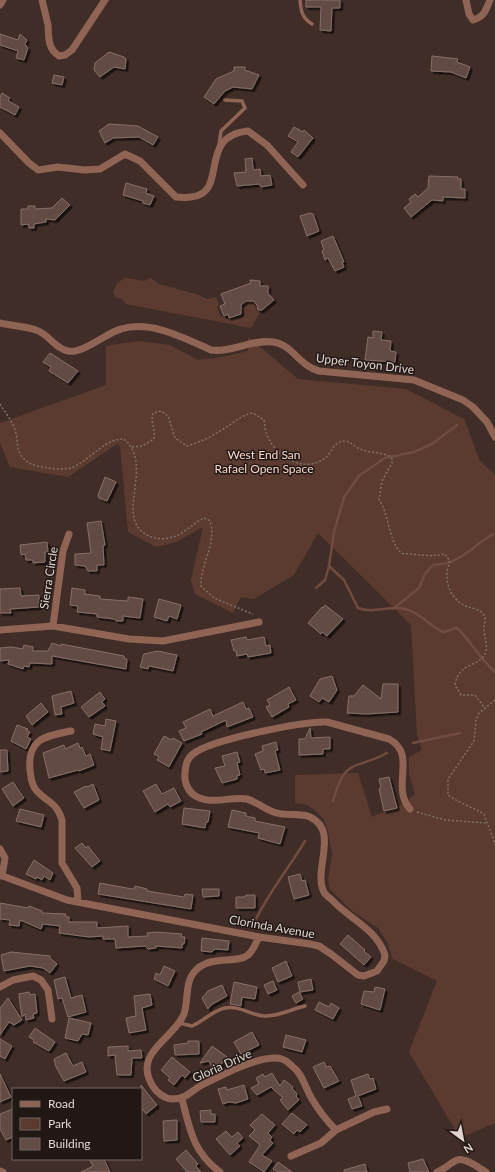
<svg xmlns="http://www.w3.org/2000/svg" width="495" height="1172" viewBox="0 0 495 1172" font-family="Lato,sans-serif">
<defs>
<filter id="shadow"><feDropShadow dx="2.5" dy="2.5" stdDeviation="0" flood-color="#0009"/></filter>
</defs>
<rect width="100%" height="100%" fill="#412d27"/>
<!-- green -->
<path fill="#5b3b30" d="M125 278 144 281 151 278 159 284 196 294 207 299 216 297 219 304 217 307 220 316 230 320 236 317 239 319 244 315 242 309 245 302H253L257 311 260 312 251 328 126 304 122 299 115 297 113 292 117 283Z
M248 337 298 379 406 389 464 419 480 461 495 475V1123L460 1138 409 1052 437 981 393 959 387 942 378 928 352 911 330 889 328 879 332 855 329 835 324 820 316 811 307 805 295 803V775L358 773 372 817 405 803 415 794 409 774V757L422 750 417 735 411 625 318 533 294 575 254 599 241 597 233 613 195 594 191 580 203 527 176 542 156 547 128 532 120 446 117 444 68 477 10 467 0 443V423L106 385V346L138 341 170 345 198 360 222 357 248 351Z"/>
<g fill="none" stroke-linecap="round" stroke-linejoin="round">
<!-- stream -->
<path stroke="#704b3f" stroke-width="2.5" d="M329 566 344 580 358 608C375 614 388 605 405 609 418 611 430 626 443 632L457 628C471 641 480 659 495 672
M316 588 325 580 329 566 334 532 344 497 359 476 385 458 414 452 432 444 457 425
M393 609 419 588 425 574 433 565C461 564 471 547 493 534
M413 743 460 733
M333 801C345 757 353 771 387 753
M255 921C269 892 289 868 305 841"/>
</g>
<!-- building -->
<path fill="#624c45" stroke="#866f67" filter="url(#shadow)" d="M306 0H340V8H332L331 31 320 30 321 7H306Z
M0 34 18 40 20 34 27 40 25 44 28 48 24 60 16 58 18 51 0 45Z
M109 52 124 57 126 59 125 69 114 67 100 77 94 70 95 63Z
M432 56 458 59 457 62 470 67 466 78 451 72 431 71Z
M234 67H245V70L259 75 252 89 233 87 225 91 214 104 204 97 216 79 234 71Z
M54 75 64 77 62 85 52 83Z
M2 93 10 98 8 100 12 103 19 107 15 115 0 107V97Z
M109 124 138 126 158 137 153 145 139 137 113 138 105 143 99 131Z
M294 127 303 132 304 130 313 138 298 157 291 152 298 142 288 136Z
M252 158 253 168 255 170 260 169 261 176 270 175 272 185 261 187 259 184 237 186 234 173 246 172 245 159Z
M429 176 458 177V179H461V189H465V198L443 197V201L432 200 411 217 404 208 411 202 409 199 415 194 418 197 428 188Z
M126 183 147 189 146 193 154 196 150 205 143 203V201L123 195Z
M62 198 70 205 55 220 46 219V222L34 224V228H29L28 224 21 225V209H28V206H35V209L52 208Z
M310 213 313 214 319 231 307 236 300 216Z
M333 236 344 262H342L344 267 335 271 328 258 325 260 322 251 324 250 321 241Z
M250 280 260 281V286H268V293L274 300 262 310H258L257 305 253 301H246L241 305V314L229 318 228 314 224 316 220 306 225 304 221 294 251 283Z
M373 331 382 332 381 340 391 341 390 351 396 352 395 362 365 360 368 337 373 338Z
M50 353 78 371 68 383 49 371 51 367 43 362Z
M105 477 116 482 107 501 99 498 98 495Z
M101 521 105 545 103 546 104 565H97V571H88L85 566 75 565V554L91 553 87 523Z
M47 542 48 552H45V562L33 563V560H26L25 554 21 555 20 545Z
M20 588 21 596 39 595V607L10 609 11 613H0V589Z
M72 588 85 590V594L100 596V599L128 601V597L143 599 140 618 123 616V621H116L114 619 97 617V614L77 612 78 606 70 605Z
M159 599 181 605 177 619 169 616 167 621 154 617Z
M325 605 343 619 327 636 322 632 321 634 308 623 322 607 323 608Z
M246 637 247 640 264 637 266 646 270 645 271 653 248 657 247 654 237 656 236 651H234L231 640Z
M52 643 61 646V644L124 656V658L127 659 126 669 52 656V664L30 663 29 667 24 666 23 669 8 664 9 660 0 661V648L12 647 23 649 24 645 33 647V651H48Z
M158 651 177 655 173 671 149 666 148 669 140 667 144 654Z
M332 676 337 690 329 702 322 698 319 702 310 696 320 679Z
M383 684H398V712L366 714 347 713 349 696H354L363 685 381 699Z
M289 687 296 700 288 704 289 707 272 717 266 707 270 705 267 700Z
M71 691 74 703 61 707 62 714 55 715 52 696Z
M100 692 105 699 102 702 105 706 89 717 81 707Z
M243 702 246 709 249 708 253 717 227 727 226 720 201 732 202 734 184 741 179 731 186 728 183 722 210 709 213 716Z
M41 703 48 712 32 725 26 716Z
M106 719 116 721 110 751 101 749 103 737 93 734 95 724 105 726Z
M17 725 28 729 26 730 30 732 27 737 31 739 26 749 11 741Z
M310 728 311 738 330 737V749H323V754L299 755V739H305Z
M164 736 172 740 173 738 182 743 169 767 157 760 159 757 154 754Z
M276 742 278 750 275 751 280 770 265 773 264 769 261 770 255 754 263 751 262 746Z
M78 743 80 748 82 747 86 756 90 754 94 765 79 771 78 770 49 778 43 753 64 745 65 749Z
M0 750H7L8 771 0 772Z
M237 752 240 762 237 763 240 775 237 776V779L222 783 215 768 225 766 222 756Z
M389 777 397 808 384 811 379 789 381 788 379 779Z
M13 782 24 798 13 806 2 789Z
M93 784 99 800 84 808 74 792 86 786 87 787Z
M156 784 162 794 174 788 181 801 170 807 168 804 155 812 143 791Z
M184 808 210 811 208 822H206L205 828 182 824Z
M20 809 44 815 41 827 16 821Z
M232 810 246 813V816L255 818V821L285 827 280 844 258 838 259 833 228 827Z
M82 843 86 848 88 846 100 861 92 867 75 848Z
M34 860 53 873 50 880 44 876 42 880 37 877 36 879 26 874Z
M300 874 302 881 305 880 309 895 294 899 288 877Z
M100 883 132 889H134L135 886 147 889V891L184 897 185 894 193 895 191 909 98 894Z
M202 889H219V896L203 897Z
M246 895H255V908H236V897H245Z
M0 903 28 908 29 906 42 911V913L66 914 65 916 69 917V922H97V928L128 926V937L148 936 147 933 155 932 182 934 181 937H185L184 944H182V948L156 946V948L148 949 145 946 116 948 115 939H103V936L89 937 59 933 60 926 43 924 41 929 20 920 19 926 9 925 10 920 0 919Z
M348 935 365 950 364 951 371 957 364 965 340 944Z
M202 938 229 941 228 950 215 949 212 952 201 951Z
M11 952 50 956V958L57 964 50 973 43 968 30 966 4 971 1 955Z
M286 961 292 976 278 982 272 968Z
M164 966 175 971 168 986 154 979 156 973 160 975Z
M65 977 71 998 82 995 86 1012 68 1017 62 998 58 999 54 980Z
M311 979 313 990 300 992 298 982Z
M273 981 277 990 268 994 264 985Z
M234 982 257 987 255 999 242 997 241 1006 230 1004Z
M222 985 227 996 211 1005 208 1009 202 998 208 991Z
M375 987 385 989 380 1010 361 1004 364 991 374 992Z
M29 992 30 995 35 994 37 1013 33 1014 34 1018 26 1020 25 1014 22 1017 19 996V994Z
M299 992 303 999 296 1003 292 996Z
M150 994 152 1005 142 1008 146 1030 129 1033 126 1018 136 1016 134 996Z
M8 998 22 1020 14 1025 9 1022 0 1035V1008Z
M319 1002 329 1007 331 1003 339 1008 333 1019 315 1010Z
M69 1018 91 1023 88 1035 82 1034 78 1041 65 1038Z
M35 1028 55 1042 49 1051 33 1042 34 1040 29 1037Z
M252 1032 259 1045 241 1054 234 1042Z
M286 1035 306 1040 302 1052 283 1047Z
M0 1039 12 1046 5 1059 0 1056Z
M188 1041H199V1054L175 1055 174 1045 188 1043Z
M128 1046V1051L141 1050 142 1058H132L131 1075H117L115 1055 108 1056V1047Z
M212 1046 227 1057 216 1071 212 1068 209 1061 200 1063Z
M66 1053 73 1066 82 1062 86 1072 64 1081 56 1067 54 1059Z
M172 1057 190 1072 185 1078 182 1075 174 1085 168 1080 170 1078 161 1070Z
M324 1062 327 1067 330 1066 339 1081 324 1088 313 1067Z
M272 1073 280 1086 284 1080 293 1087 292 1088 297 1094 296 1096 299 1100 288 1110 280 1100 283 1098 271 1087 257 1095 251 1088 259 1084 256 1078 263 1074 265 1077Z
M0 1074 11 1097 0 1102Z
M368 1074 370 1079 373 1078 376 1089 358 1096 362 1106 352 1109 348 1099 356 1096 351 1080Z
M141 1085 157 1105 146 1114 141 1107Z
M244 1085 248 1099 236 1103 229 1102 223 1104 218 1089 226 1087 227 1090Z
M13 1109V1137L6 1140 0 1129V1114Z
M211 1110V1114H215V1122H201L200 1111Z
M292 1113 307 1125 300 1132 297 1130 294 1134 282 1124Z
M262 1114 275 1125 268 1133 272 1137 270 1140 273 1143 262 1155 272 1161 264 1172 249 1162 260 1145 249 1136 255 1130 250 1125Z
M177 1120V1140L164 1141 163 1121Z
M226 1131 232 1137 238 1132 243 1138 237 1143 240 1146 230 1155 216 1139Z
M186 1150 198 1164 196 1166 201 1172H187L176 1159Z
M89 1159H104L110 1172H81L93 1166Z
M423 1159 429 1172H410L408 1163Z
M278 1162 292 1172H278L273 1169Z
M365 1164 367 1172H344V1170Z"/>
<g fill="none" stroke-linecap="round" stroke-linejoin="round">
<!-- path -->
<path stroke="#816f6a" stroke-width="1.5" stroke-dasharray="2 2" stroke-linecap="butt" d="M0 404C4 411 10 418 13 425 19 435 15 447 22 457 28 464 35 466 43 467 52 469 63 470 71 468 88 462 105 438 124 439 148 460 129 494 134 518 138 536 158 542 173 537 184 534 193 523 204 518L209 520C219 538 200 565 201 586L214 598 253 614
M132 447 142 446 154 439C156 429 150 422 153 413L161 411 168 416 175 438 187 446C200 442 212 437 223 429 234 423 241 415 253 413L264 420C265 425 265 431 267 435 276 457 303 473 324 459 332 454 332 442 344 441 351 441 354 447 360 449 369 453 380 452 389 456L392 459V463L382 481 379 500C389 512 390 552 405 554 407 554 409 553 411 554 424 555 433 557 445 554L450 561C449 565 447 569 447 573 446 588 454 602 468 607 473 608 481 610 484 615 487 620 483 625 484 630 484 637 488 644 486 651 482 668 459 660 455 685L461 695H475L484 707
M495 700 479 713 476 720 474 741 448 779V795C459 803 472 807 484 814L495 844
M417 812 445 820 486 823"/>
<!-- service -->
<path stroke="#906455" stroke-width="3.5" d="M300 0C301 11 302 18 312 24
M219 145 221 131 245 108 242 101 225 100
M179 1023 192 1026C204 1021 212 1011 225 1008 239 1005 250 1015 264 1016 277 1017 292 1009 305 1006"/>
<!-- minor -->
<path stroke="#906455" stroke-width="7" d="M42 0C44 8 46 16 48 25 49 37 47 48 59 56L65 55 72 50 105 0
M466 0 469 14 473 20C484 17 486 10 490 0
M0 5 3 0
M0 133 28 162 38 170 58 167 85 170 100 169 125 154 140 161 176 197C181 197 186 198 191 197 230 193 196 136 248 131L267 145 303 185
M0 323C12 326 24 326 36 330 49 334 54 348 68 351 83 354 106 333 121 329 151 320 184 338 211 350 232 353 251 339 273 342 292 344 299 366 319 371L414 380 463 400 473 407 487 422 495 437
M53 626 63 551 69 534
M0 630 53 626 129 639 163 641 259 622
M71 731C46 736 27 738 30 770 31 777 31 784 36 790 46 802 56 801 62 820V863L77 888 78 902
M0 849 5 858 2 876
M0 875 67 900 259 937 310 944 319 946 331 954 358 975 364 976 377 971 384 961 385 955C376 928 349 919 331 899 328 897 324 894 323 890 314 869 339 830 310 817 301 813 287 816 277 813 266 811 258 802 247 799 230 796 209 806 194 795 187 790 184 781 185 773 185 767 187 758 193 754 210 740 303 721 327 722L389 739C418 755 390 786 410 809
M259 937C256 942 254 950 248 955 237 964 213 955 197 969 184 981 189 998 184 1014 174 1039 133 1052 152 1085 156 1092 164 1099 173 1099 185 1099 190 1092 200 1086 218 1077 262 1053 282 1059 285 1060 290 1064 292 1066 303 1074 305 1088 312 1099 319 1111 327 1121 336 1130
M0 987 13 980 33 976 41 980 48 990 52 1019
M182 1099C190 1130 193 1152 220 1172
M291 1156 321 1143 336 1130 374 1112 387 1109
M0 1171 3 1172
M437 1172C445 1169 450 1163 457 1160 465 1157 479 1168 486 1172"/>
</g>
<g text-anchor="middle" stroke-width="3" stroke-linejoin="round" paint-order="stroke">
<!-- street labels -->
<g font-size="12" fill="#e2d5d1" stroke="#211815">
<text transform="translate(365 364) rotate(7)" y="4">Upper Toyon Drive</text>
<text transform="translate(49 578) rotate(-81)" y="4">Sierra Circle</text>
<text transform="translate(272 927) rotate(10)" y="4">Clorinda Avenue</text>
<text transform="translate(222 1066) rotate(-24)" y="4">Gloria Drive</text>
</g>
<!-- park labels -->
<g font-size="12" fill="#f8d5c9" stroke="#211815">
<text x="264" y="459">West End San<tspan x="264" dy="14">Rafael Open Space</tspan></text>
</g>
</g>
<!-- legend -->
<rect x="12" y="1088" width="130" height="72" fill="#211815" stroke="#6e6460"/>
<rect x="20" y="1101" width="20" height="6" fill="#906455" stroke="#6e6460"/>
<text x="48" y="1108" font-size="12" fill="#e2d5d1">Road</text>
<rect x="20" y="1118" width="20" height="12" fill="#5b3b30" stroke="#6e6460"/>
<text x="48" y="1128" font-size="12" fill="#e2d5d1">Park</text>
<rect x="20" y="1138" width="20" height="12" fill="#624c45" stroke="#6e6460"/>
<text x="48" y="1148" font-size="12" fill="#e2d5d1">Building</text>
<!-- north arrow -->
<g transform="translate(463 1140) rotate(148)" stroke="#211815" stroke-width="3" paint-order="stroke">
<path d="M0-3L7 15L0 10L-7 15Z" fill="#e2d5d1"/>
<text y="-6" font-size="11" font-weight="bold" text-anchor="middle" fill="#e2d5d1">N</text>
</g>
</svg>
